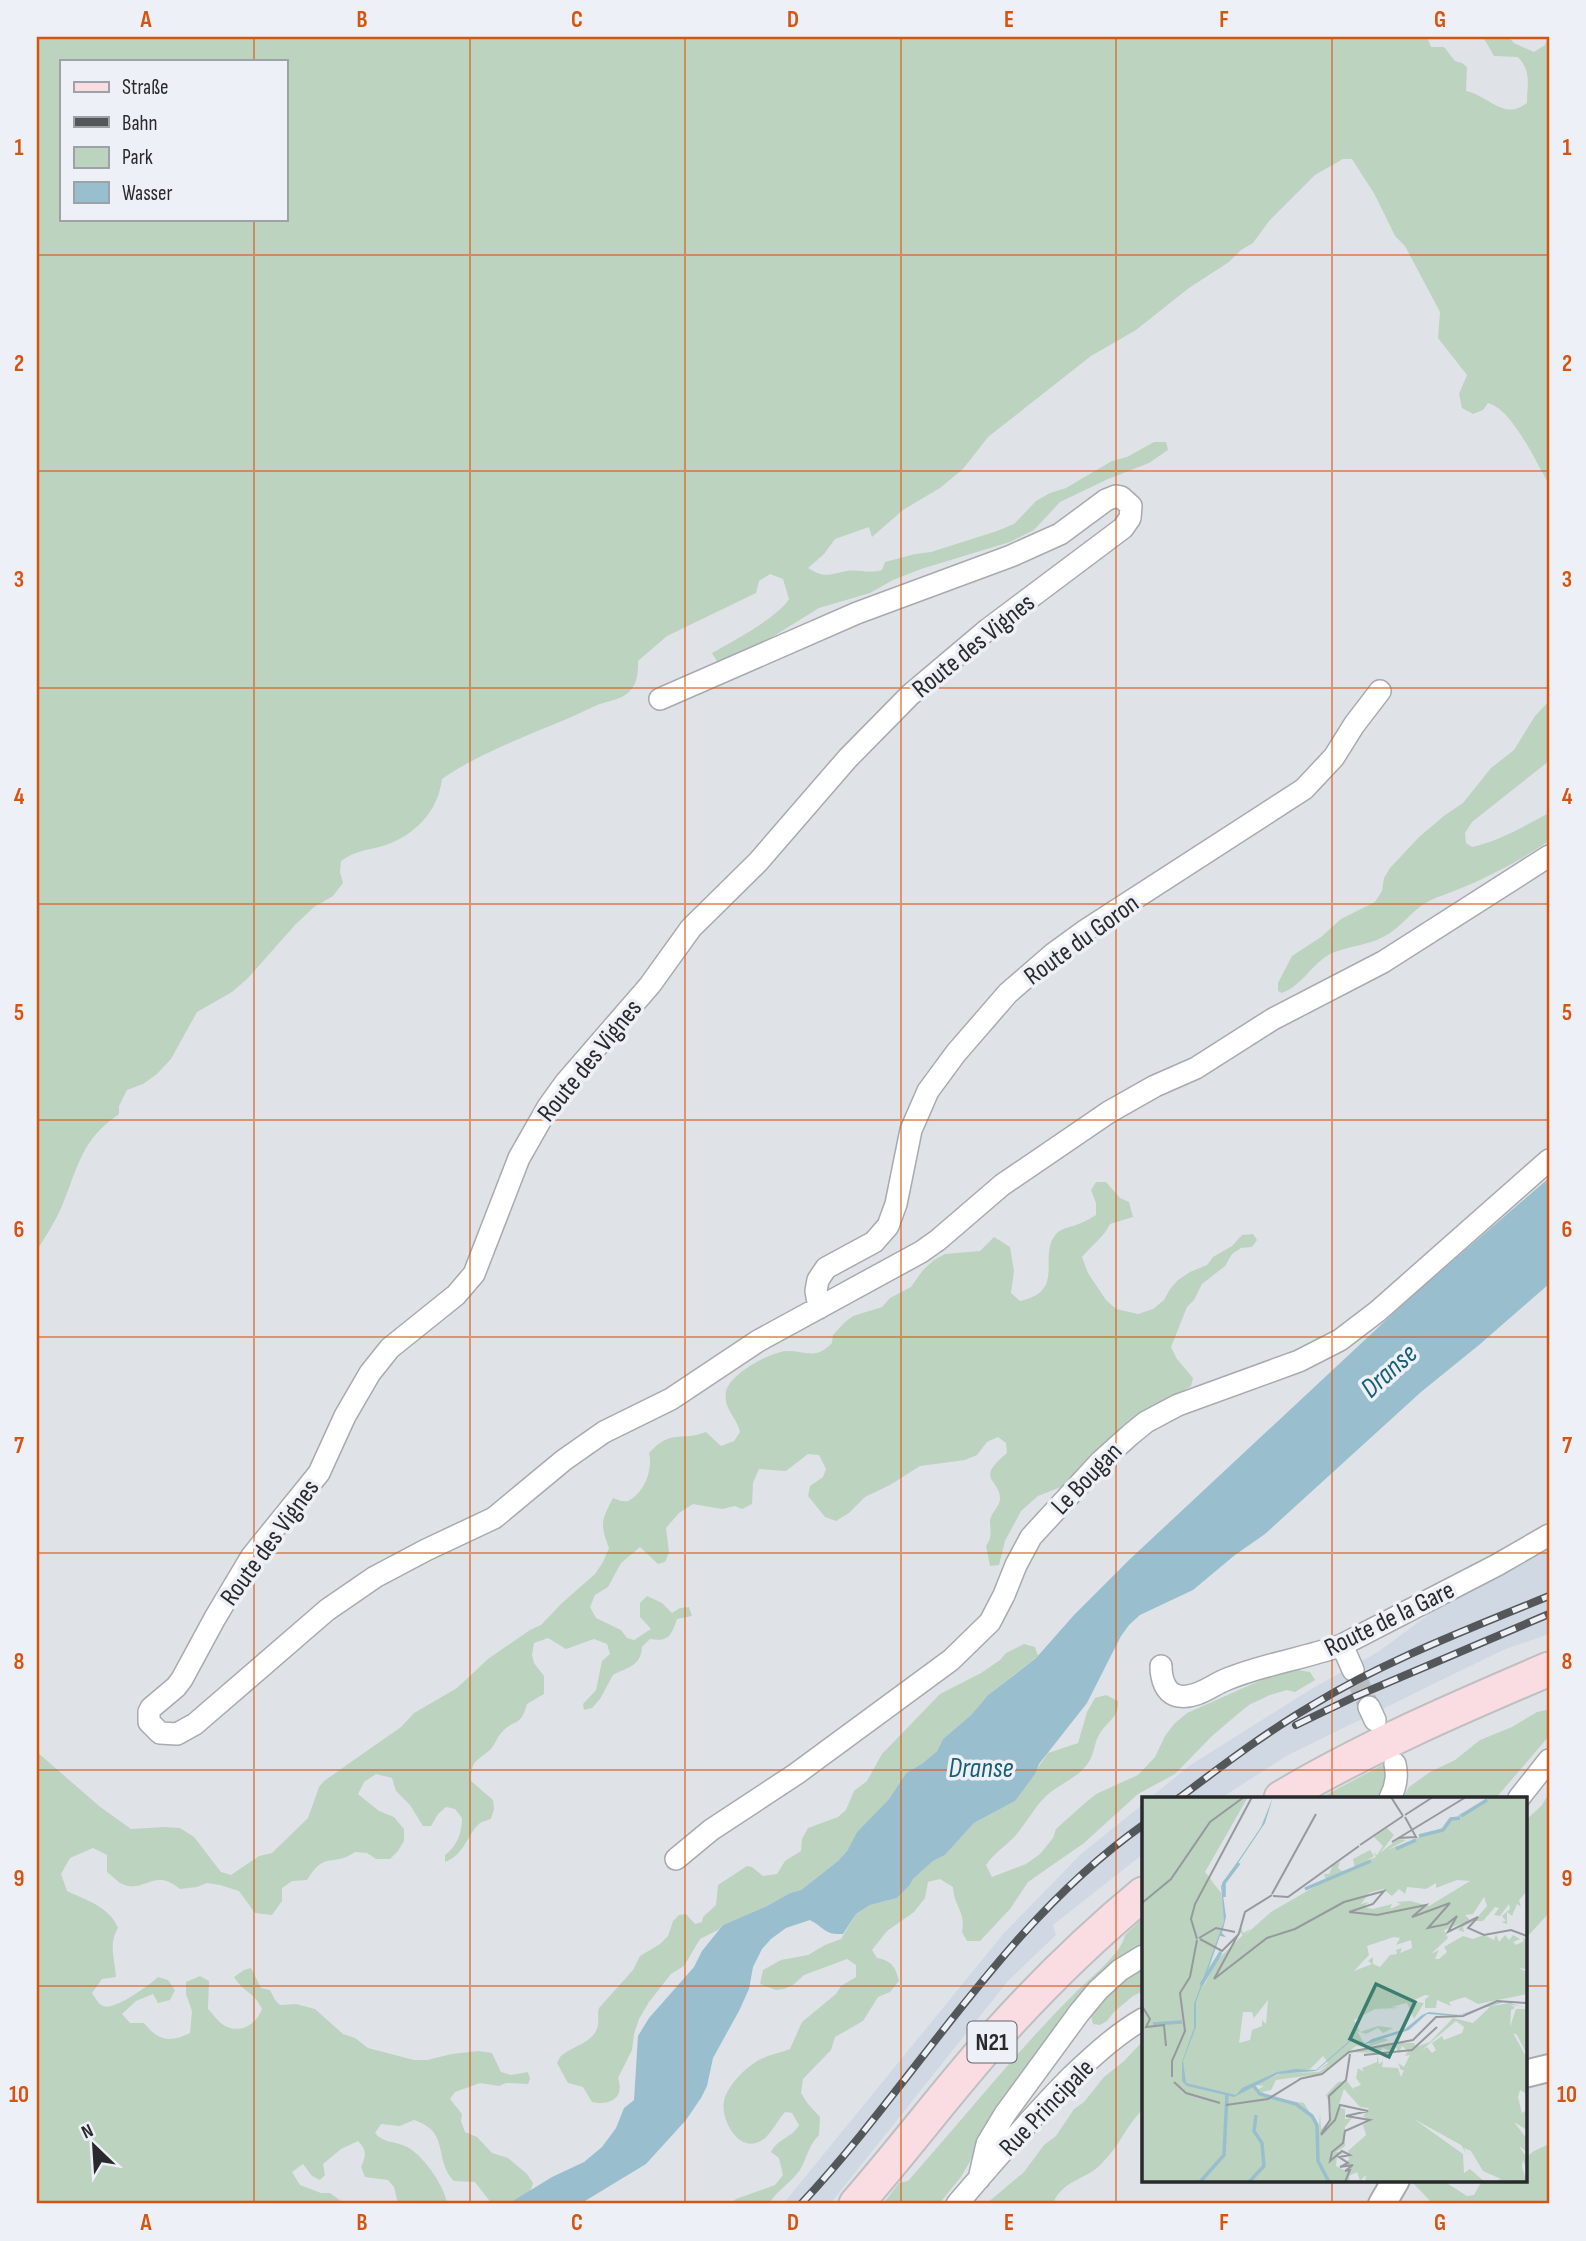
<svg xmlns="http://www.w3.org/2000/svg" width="1586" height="2241" viewBox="0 0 1586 2241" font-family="'Sofia Sans Condensed',sans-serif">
<rect width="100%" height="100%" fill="#dfe3e8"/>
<!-- built -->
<path fill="#d0d8e4" d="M1549 1525V1634L1503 1650 1288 1755 1221 1798H1150L1189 1766 1313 1688 1378 1652Z
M1143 1804V1854L1053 1925 1056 1935 1008 1981 830 2204H783L1004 1933 1081 1854Z"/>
<!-- green -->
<path fill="#bcd3bf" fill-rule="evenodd" d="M37 37H1427L1431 47H1444L1455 61 1462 63 1467 67 1466 91C1490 96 1503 121 1527 103 1527 84 1532 72 1518 57L1494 56 1483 37H1509L1514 43 1534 52 1545 45 1547 37H1549V484C1535 461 1513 410 1488 403L1483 410 1473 414 1462 408 1459 394 1467 375 1438 338 1440 312 1405 246 1395 236 1375 195 1352 159H1343L1315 175 1269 221 1253 243 1241 250 1229 262 1189 288 1136 330 1091 356 988 437 963 469 940 488 903 510 872 537 869 527 835 539 824 554 808 568C826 579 829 574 847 571 859 569 870 574 882 570L885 562 915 554 931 552 997 531 1014 524 1036 501 1050 493 1066 488 1112 461 1127 457 1154 442H1166L1168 450 1149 463 1108 479 1060 502 1034 530 1010 542 921 569 893 580 870 593 819 608 769 639 718 663 712 653C733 641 777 618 789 599L783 579 770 574 759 581 756 593 667 636 638 661C638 669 638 680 633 687 624 701 608 700 595 706 544 731 488 747 442 779 438 812 414 836 383 846 368 850 354 851 341 861L340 872 343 883 333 896 314 907 295 925 247 979 232 992 197 1012 171 1059 157 1074 143 1084 127 1090 119 1106V1114C81 1140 78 1167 62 1206 55 1222 46 1236 37 1250ZM61 61H285V219H61Z
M1549 701V761L1472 822 1465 833 1466 843 1472 847C1500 841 1524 826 1549 813V841C1521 860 1491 876 1459 889 1450 893 1439 896 1429 901 1411 910 1402 928 1383 937 1368 945 1349 946 1332 953 1312 963 1303 985 1282 993L1278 991V983L1292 956 1321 937 1341 919 1375 902 1382 891 1384 878 1390 868 1419 837 1445 815 1463 803 1491 768 1514 750 1535 716Z
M1096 1182H1106L1120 1198 1129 1202 1133 1217 1110 1224C1103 1238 1092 1245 1082 1257L1088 1273 1106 1300 1116 1309 1138 1314 1153 1309 1164 1300 1170 1289 1178 1280 1190 1272 1207 1265 1213 1257 1232 1246 1242 1235 1253 1234 1257 1240 1252 1247 1241 1248 1232 1254 1225 1266 1202 1284 1194 1300 1187 1307 1171 1347 1177 1359 1193 1378 1191 1386 1167 1400 1071 1483 1038 1496 1021 1511 1005 1541 999 1565 990 1566 986 1546C993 1536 990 1531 990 1520 991 1513 999 1507 1000 1500 1001 1478 973 1481 1007 1453L1006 1443 998 1437 987 1442 977 1455 965 1460 920 1466 890 1485 865 1497 849 1513 836 1521 825 1517 808 1496 810 1486 823 1477 826 1469 819 1455 808 1454 786 1471 759 1469 753 1483 752 1504 742 1509 735 1506 722 1509 693 1504 679 1513 666 1528 669 1552 665 1562 658 1564 640 1547 621 1563 608 1587 595 1595 590 1607 596 1618 621 1630 627 1638 634 1640 651 1629 640 1617V1603L647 1596 662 1603 672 1613 680 1608 689 1607 692 1616 677 1619C671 1636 669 1642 650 1639L642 1647C641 1666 628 1667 613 1675L600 1699 592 1708 584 1710 583 1704 596 1690 602 1661 610 1654 607 1644 594 1639 566 1649 548 1638 534 1643 532 1655 534 1663 544 1676V1694L527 1704C520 1729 514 1718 502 1732 497 1737 495 1745 490 1750 476 1762 471 1760 471 1781L493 1800 494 1809 491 1819C488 1820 483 1821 480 1823 467 1834 465 1855 445 1862V1855C457 1846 462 1833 462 1818L455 1809 446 1807 438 1814 431 1826H423L410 1805 396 1791 392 1778 376 1774 364 1782 358 1794 379 1811 394 1817 404 1829V1841L398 1851 390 1859H376L367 1853 355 1852C333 1868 326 1849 307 1880L292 1881 282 1888V1901L272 1915 255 1913 239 1891 220 1885 207 1883 197 1887 180 1889C153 1866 144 1896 120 1883 116 1880 111 1875 107 1872V1855L93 1848 70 1858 61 1874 67 1891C86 1900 110 1907 118 1928 108 1945 115 1959 116 1977L102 1979 92 1993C95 1997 98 2004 103 2006 114 2011 150 1985 158 1977L168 1980 175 1990 170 2000 158 2003 153 1994 136 2001 122 2014 130 2023H144C158 2041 170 2043 190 2033L192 2011 186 1994V1982L200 1976 209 1981 208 2009C213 2014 219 2023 225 2026 242 2034 256 2024 262 2009 254 1992 243 1992 234 1977L244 1970 251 1968 261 1988 270 1990 275 2000 280 2005 296 2004 315 2009 343 2034 355 2038 368 2048 414 2060H427L452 2054 478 2051 492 2053 501 2072 511 2075 528 2072 530 2079 528 2084 506 2083 499 2086 480 2083 455 2092 450 2099 462 2114 461 2121 465 2132 477 2137 492 2153 508 2158 527 2174 533 2183C530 2201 508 2204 492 2204L475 2182 454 2181C433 2159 451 2132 414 2120L400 2126 381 2124 375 2133C383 2143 394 2141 405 2146 422 2153 445 2186 447 2204H398L394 2187 388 2180 365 2177 361 2167C366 2156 367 2150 358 2141L341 2149 323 2164 325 2175 320 2180 312 2176 303 2164 292 2172 300 2185 321 2193H330L345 2204H37V1752L99 1806 131 1829 164 1827 180 1828 194 1837 221 1872 231 1875 259 1856 272 1853 308 1818 319 1787 324 1781 401 1727 414 1713 457 1688 488 1659 530 1630 541 1625 562 1603 595 1574 603 1562 609 1548C600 1524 601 1521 613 1498 618 1500 625 1503 630 1500 645 1491 653 1469 649 1453 672 1428 681 1442 706 1432L721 1446 734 1441 740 1432C737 1417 723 1409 726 1392 729 1374 770 1352 787 1351 807 1351 816 1360 832 1343L833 1335 845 1322 853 1316 882 1307 890 1298 911 1287 923 1270 934 1260 945 1254 980 1251 994 1237 1010 1247 1014 1271 1011 1293 1020 1301C1067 1291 1037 1257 1056 1234 1062 1227 1073 1227 1081 1223 1086 1221 1091 1218 1096 1215V1203L1091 1190Z
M1024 1644 1035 1647 1038 1656 988 1695 971 1715 943 1739 937 1751 923 1763 906 1773 889 1799 857 1832 847 1851 838 1861 801 1890 790 1893 767 1906 723 1925 718 1930 700 1939 684 1966 671 1974 649 2002 639 2019 634 2034 632 2050 618 2078C625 2098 610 2106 592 2102L583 2087 568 2083 557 2063 560 2057C571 2046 595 2043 598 2025 599 2019 597 2014 599 2008L633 1970 640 1956 660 1944 668 1936 673 1921 679 1915 686 1914 695 1924 702 1922 703 1917 716 1905 718 1885 747 1866 752 1867 763 1876 777 1874 785 1861 801 1851 802 1839 808 1828 838 1817 846 1810 854 1791 867 1781 882 1754 940 1694 981 1673 1000 1660 1006 1653Z
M1292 1669 1310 1672 1315 1680 1295 1692 1287 1690 1270 1695 1249 1705 1239 1713 1212 1736 1175 1774 1138 1794 1084 1843 1028 1882 1010 1909 980 1941H967L962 1932C966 1911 954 1907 953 1887L940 1879 928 1882 925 1898 914 1912 887 1931 872 1950 877 1958C892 1961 895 1966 899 1981L890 1992 878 1997 863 2021 835 2037 831 2050 803 2079 801 2093 808 2104 820 2117 819 2135C808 2146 807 2158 800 2170 791 2183 777 2190 769 2204H730L736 2199 775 2185 783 2175 779 2158 771 2152C777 2139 792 2138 799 2125L792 2113 785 2112C778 2120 772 2132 765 2138 742 2158 720 2122 724 2101 727 2086 746 2067 759 2060 768 2055 780 2053 790 2049L802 2022 836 1994 841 1986 856 1977V1965L847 1959 804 1975 793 1985 784 1989 776 1990 760 1984 763 1970 781 1960 808 1955 825 1945 841 1939 856 1914 870 1905 897 1898 910 1885 913 1879 933 1861 945 1855 974 1823 1015 1801 1048 1753 1078 1743 1087 1712 1095 1698 1106 1695 1118 1701C1119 1717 1108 1721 1100 1733 1093 1744 1095 1757 1085 1767 1075 1779 1058 1785 1046 1796 1034 1808 1027 1822 1016 1835 1006 1846 995 1852 986 1865L992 1877 1026 1864 1040 1854 1053 1838 1056 1829 1085 1803 1096 1794 1138 1775 1155 1757 1165 1736 1174 1724 1187 1713 1250 1685Z
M1546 1710 1549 1712V1736L1496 1798H1403L1409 1787 1430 1772 1455 1760 1480 1740 1512 1727 1537 1712Z
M1386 1763 1389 1773 1382 1798H1328L1326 1795Z
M1549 1793V1913L1525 1939V1821L1542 1805Z
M1143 1918V1949L988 2129 961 2177 939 2204H883L899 2183 908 2181C963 2119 1014 2054 1073 1995 1086 1981 1122 1954 1125 1935Z
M1143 1966V1991L1133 1996 1114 2012 1107 2021 1100 2025 1093 2024 1091 2015 1114 1986Z
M1143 2041V2109C1127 2125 1119 2146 1103 2162 1088 2180 1062 2179 1053 2204H986L1024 2172 1044 2145 1056 2136 1074 2109 1084 2102 1104 2077 1123 2062Z
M1549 2144V2204H1433L1413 2183V2180H1442L1467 2196 1474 2195 1480 2184 1486 2180H1525V2158L1534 2151Z"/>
<!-- water -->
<path fill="#99bfce" d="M1549 1178V1284L1479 1345 1421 1392 1265 1534 1235 1555 1193 1590 1140 1615 1129 1625 1121 1636 1087 1703 1039 1764 1035 1774 1015 1801 974 1823 945 1855 933 1861 913 1879 910 1885 897 1898 870 1905 856 1914 843 1934C824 1935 825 1928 810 1920L786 1928 771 1939 762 1949 753 1967 749 1989 739 2011 713 2058 707 2086 701 2098 686 2120 646 2164 580 2204H508L552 2177 584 2162 602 2147 616 2128 624 2108 634 2100 638 2036 649 2018 694 1967 702 1951 723 1925 767 1906 790 1893 801 1890 838 1861 847 1851 857 1832 889 1799 906 1773 923 1763 937 1751 943 1739 971 1715 988 1695 1036 1658 1074 1615 1129 1560 1414 1294Z"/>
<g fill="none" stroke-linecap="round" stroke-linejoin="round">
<!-- minor-tunnel -->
<path stroke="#babec2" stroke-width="21" stroke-dasharray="21 10" stroke-linecap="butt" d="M1353 1670 1369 1707"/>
<!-- minor casing -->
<g stroke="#a7aaaf" stroke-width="24">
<path id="minor" d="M660 699 857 613 1011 556 1060 534 1106 500 1116 496 1121 497 1131 506 1130 518 1123 528 987 630 910 695 848 758 758 862 691 928 650 985 566 1082 548 1107 519 1158 474 1274 456 1295 390 1348 370 1373 345 1416 319 1473 252 1556 215 1618 182 1679 176 1687 151 1708 149 1712V1722L160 1733 177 1734 195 1724 327 1610 375 1577 426 1550 494 1518 564 1460 604 1432 671 1399 758 1341 921 1252 938 1240 1002 1185 1109 1112 1155 1086 1196 1068 1273 1019 1383 962 1549 856
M819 1308 816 1291 818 1280 826 1268 874 1242 888 1226 896 1204 911 1130 928 1091 956 1053 1008 993 1053 954 1086 930 1304 789 1334 757 1354 725 1380 691
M1342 1645 1353 1670
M1161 1666C1161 1678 1165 1694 1179 1696 1195 1699 1211 1686 1225 1680 1263 1664 1303 1659 1342 1645L1497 1565 1549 1535
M1369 1707 1375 1720
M1390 1798C1396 1787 1398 1777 1395 1764
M1519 1798 1549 1760
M676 1859 711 1830 796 1774 951 1660 990 1622 1004 1595 1016 1565 1031 1537 1100 1462 1130 1435 1146 1422 1178 1405 1299 1361 1340 1340 1378 1311 1549 1160
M979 2179 987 2144 1005 2114 1079 2013 1098 1990 1120 1970 1143 1956
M957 2204C994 2161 1031 2117 1072 2076 1094 2055 1117 2034 1143 2019"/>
</g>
<!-- tertiary casing -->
<g stroke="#a7aaaf" stroke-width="30">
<path id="tertiary" d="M1525 2074 1549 2068
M1382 2204 1396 2180"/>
</g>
<!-- primary casing -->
<g stroke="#bebfc0" stroke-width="37">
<path id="primary" d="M1281 1798C1367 1747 1458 1708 1549 1669
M856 2204C904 2149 948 2090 997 2035 1042 1985 1091 1937 1143 1894"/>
</g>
<!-- minor -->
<use href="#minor" stroke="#fff" stroke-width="21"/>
<!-- tertiary -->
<use href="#tertiary" stroke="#fff" stroke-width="26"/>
<!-- primary -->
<use href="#primary" stroke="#fadce3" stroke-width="33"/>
<!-- rail casing -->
<g stroke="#545759" stroke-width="8">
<path id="rail" d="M1296 1725 1354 1697 1549 1614
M1179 1798C1222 1766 1265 1733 1311 1706 1386 1660 1469 1629 1549 1596
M801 2204C917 2080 1002 1925 1143 1825"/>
</g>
<!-- rail -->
<use href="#rail" stroke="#edf0f6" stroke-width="5" stroke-dasharray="16" stroke-linecap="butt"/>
</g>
<!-- grid -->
<path fill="none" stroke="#d5540f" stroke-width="2" stroke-opacity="0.55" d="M254 37V61M470 37V2204M685 37V2204M901 37V2204M1116 37V2204M1332 37V1798M254 219V2204M37 255H1549M37 471H1549M37 688H1549M37 904H1549M37 1120H1549M37 1337H1549M37 1553H1549M37 1770H1549M37 1986H1143M1525 1986H1549M1332 2180V2204"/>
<g text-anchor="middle" stroke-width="7" stroke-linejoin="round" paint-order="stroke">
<!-- shield labels -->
<rect fill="#edf0f6" stroke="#636569" stroke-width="2" x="967.5" y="2021.5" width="49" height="41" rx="5"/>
<g font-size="24" font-weight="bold" fill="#282a2c">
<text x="992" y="2050">N21</text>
</g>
<!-- street labels -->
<g font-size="26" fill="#282a2c" stroke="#edf0f6">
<text transform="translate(973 645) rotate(-39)" y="9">Route des Vignes</text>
<text transform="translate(1081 939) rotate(-36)" y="9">Route du Goron</text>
<text transform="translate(589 1060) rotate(-51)" y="9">Route des Vignes</text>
<text transform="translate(1086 1478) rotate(-46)" y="9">Le Bougan</text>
<text transform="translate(269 1542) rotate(-54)" y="9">Route des Vignes</text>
<text transform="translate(1389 1618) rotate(-26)" y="9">Route de la Gare</text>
<text transform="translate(1046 2107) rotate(-46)" y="9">Rue Principale</text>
</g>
<!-- water labels -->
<g font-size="28" font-style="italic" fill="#185f74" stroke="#edf0f6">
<text transform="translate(1388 1370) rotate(-42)" y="10">Dranse</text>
<text x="981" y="1777">Dranse</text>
</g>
</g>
<!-- overview -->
<g transform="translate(1142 1797)">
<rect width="385" height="385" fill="#dfe3e8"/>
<path d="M0 0H106L63 75 79 96 83 121 61 191 74 164 101 138 97 135 99 130 101 136 109 132 101 140 129 115 184 83 182 77H187L191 68 198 65 196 71 200 74 213 71 211 62 228 53 232 59 224 64 234 60 232 55 235 58 241 49 232 40 245 31 252 38 238 56 256 42 264 43 245 53 300 31 307 21 317 22 316 18 339 9 344 0H385V94L377 103 379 110 375 107 370 119 365 115V127L359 125 364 124 360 119 368 112 367 107 358 119 352 118 357 111 353 110 341 124H332L345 109 342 100 331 117 323 118 330 125 321 130 322 135 316 133 321 126 302 133 306 141 289 157 297 153 293 162H297L305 155 302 150 321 139 331 142 342 138 352 143 354 137 357 145 363 138 367 143 371 138 378 142 371 145 374 148 382 144 380 139 385 145V172L377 171 385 175V197L336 207 323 200 307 205 309 209 295 203 294 211H283V202L288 199 283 198 270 204 282 206 272 222 265 206 249 210 257 211 233 212 212 223 218 235 236 229 251 231 241 236 236 231 224 237 215 234 222 246 208 244 225 250 230 244 241 241 247 243 226 250 214 249 178 277 134 283 129 293 120 295 128 301 162 306 175 328 174 337 177 331 178 315 179 332 186 325 189 313 184 298 196 285 205 284 214 296 211 291 219 288 214 281 216 271 222 275 220 271 235 265V258L237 267 241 264 240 270 256 271 259 280 262 273H259L256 266 262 270 268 258 263 259 266 254 260 249 257 256 253 249 251 255 241 251 234 256 208 255 246 246H272L274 250 288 245 311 221 331 226 348 210H342L369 206 375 210 368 207 373 211 369 213 368 230 374 212H385V258L375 238 371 236 385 261V297L378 293 376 300 380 316 385 313V333L372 325 385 342V355L377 349 385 361V373L381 363 380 370 385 385 355 383 359 382 341 374 329 354 322 351 325 358 319 348 272 322 321 357 322 376 328 372 343 385H223L224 378 218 384 215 375 207 379 208 385H0ZM315 83 328 84 287 109 268 104 254 105 259 107 248 112 250 107 231 112 221 110 227 105 219 107 227 96 241 92 250 99 257 92 263 97 265 90 284 92 294 86V91ZM252 140 258 141 254 148 269 143 270 151 258 156 260 151 254 153 255 157 248 158 238 170 231 167V160L226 164 230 167 212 174 227 158 225 149ZM126 203 124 227 120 223V229L110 233 108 243 97 246 101 215H110L112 221ZM314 224 322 230 320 236 302 243 300 239 290 246 294 253 290 256 285 250 280 253ZM181 259 186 266 175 274 188 267 177 275 140 276 113 288 122 289 115 293 110 288 137 275 168 272ZM202 292 218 310 227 311 221 319 228 324 221 328 224 338 206 354 207 363 202 365 207 366 200 370 207 369 206 375 194 369 195 359 202 356 194 355 203 349V330L210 321 203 322V312L196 310Z" fill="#bcd3bf" fill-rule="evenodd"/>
<path d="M131 0 123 26 80 90 84 120 80 136 84 140 78 139 54 205V230L41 264 44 286 94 298 100 291 135 275 154 272 174 273 207 244 210 243 224 246 230 242 263 232 280 218 287 215 317 218 360 204 385 211 361 205 315 219 285 217 267 233 225 247 209 244 174 274 136 277 92 300 45 289 40 284V265L52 231V207L82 124 79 89 119 30Z" fill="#99bfce"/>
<path fill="none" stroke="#99bfce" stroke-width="3.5" d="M319 19 345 3M277 39 301 33 309 22 318 21M254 52 274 43M163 92 229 64M82 100V86L97 66M59 188 79 155M11 227 40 225M111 288 118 297 154 307 170 319 175 328 176 364 187 385M58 385 82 358 85 297M107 385 122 369 120 346 112 334 114 318"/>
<path fill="none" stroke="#96999d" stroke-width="2" d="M249 0 261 19M263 18 291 0M256 41 274 40 263 20M250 45 324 0M218 48 261 19M130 97 174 17M131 99 146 100 217 49M385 103V125M0 106 29 82 68 25 102 0M207 115 235 118 284 108 270 120 308 106 286 131 305 127 315 119 306 135 336 120 326 131 342 138 369 133 385 139M97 136 103 115 130 98M57 141 74 131 93 135M55 142 49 122 53 107 110 0M58 142 80 154 97 137M72 182 125 141 153 132 202 105 242 94 231 107 207 115M72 182 97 136M0 209 8 222 4 230 22 228 24 249M222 258 270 253 295 230M30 280V264L43 234 38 196 48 180 55 143M157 282 180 277 207 255 271 243 294 220 321 219 355 204 385 206M32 285 44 296 78 306M84 308 126 302 160 281M179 337 188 323 187 299 204 283 208 257M179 338 193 323 198 308 226 314 204 319 228 323 203 334 201 346 190 355 188 364 200 354 208 358 197 360 206 366 198 370 211 368 203 374 208 373 203 385"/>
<path fill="#3b7e71" fill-opacity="0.15" stroke="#3b7e71" stroke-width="3.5" d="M234 187 273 205 247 260 208 242Z"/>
<rect width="385" height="385" fill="none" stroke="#282a2c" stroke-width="3.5"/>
</g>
<!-- border -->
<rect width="1586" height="2241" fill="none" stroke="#edf0f6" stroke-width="77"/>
<!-- legend -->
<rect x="60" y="60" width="228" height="161" fill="#edf0f6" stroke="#9ea1a5" stroke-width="2"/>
<rect x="74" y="82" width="35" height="10" fill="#fadce3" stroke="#9ea1a5" stroke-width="2"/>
<text x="122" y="94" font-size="21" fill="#282a2c">Straße</text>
<rect x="74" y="117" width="35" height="10" fill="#545759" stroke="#9ea1a5" stroke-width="2"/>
<text x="122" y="130" font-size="21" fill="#282a2c">Bahn</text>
<rect x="74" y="147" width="35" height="21" fill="#bcd3bf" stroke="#9ea1a5" stroke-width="2"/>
<text x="122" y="164" font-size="21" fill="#282a2c">Park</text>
<rect x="74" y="182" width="35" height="21" fill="#99bfce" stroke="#9ea1a5" stroke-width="2"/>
<text x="122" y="200" font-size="21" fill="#282a2c">Wasser</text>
<!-- north arrow -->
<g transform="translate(94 2146) rotate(335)" stroke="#edf0f6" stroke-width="5" paint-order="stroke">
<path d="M0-5L12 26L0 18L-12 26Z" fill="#282a2c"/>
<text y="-10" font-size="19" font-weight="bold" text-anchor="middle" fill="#282a2c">N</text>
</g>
<rect x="38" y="38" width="1510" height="2164" fill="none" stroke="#d5540f" stroke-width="2.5"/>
<g font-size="23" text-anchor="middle" font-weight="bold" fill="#d5540f">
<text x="146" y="27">A</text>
<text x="362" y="27">B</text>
<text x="577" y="27">C</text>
<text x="793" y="27">D</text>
<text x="1009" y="27">E</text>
<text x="1224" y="27">F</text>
<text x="1440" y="27">G</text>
<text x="19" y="155">1</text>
<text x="1567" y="155">1</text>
<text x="19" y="371">2</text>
<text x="1567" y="371">2</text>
<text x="19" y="587">3</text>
<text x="1567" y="587">3</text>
<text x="19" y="804">4</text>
<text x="1567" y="804">4</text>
<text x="19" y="1020">5</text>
<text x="1567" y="1020">5</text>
<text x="19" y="1237">6</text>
<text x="1567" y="1237">6</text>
<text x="19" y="1453">7</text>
<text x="1567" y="1453">7</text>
<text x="19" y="1669">8</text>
<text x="1567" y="1669">8</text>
<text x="19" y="1886">9</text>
<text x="1567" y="1886">9</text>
<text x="19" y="2102">10</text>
<text x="1567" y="2102">10</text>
<text x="146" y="2230">A</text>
<text x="362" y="2230">B</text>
<text x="577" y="2230">C</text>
<text x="793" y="2230">D</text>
<text x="1009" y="2230">E</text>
<text x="1224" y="2230">F</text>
<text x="1440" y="2230">G</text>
</g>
</svg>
